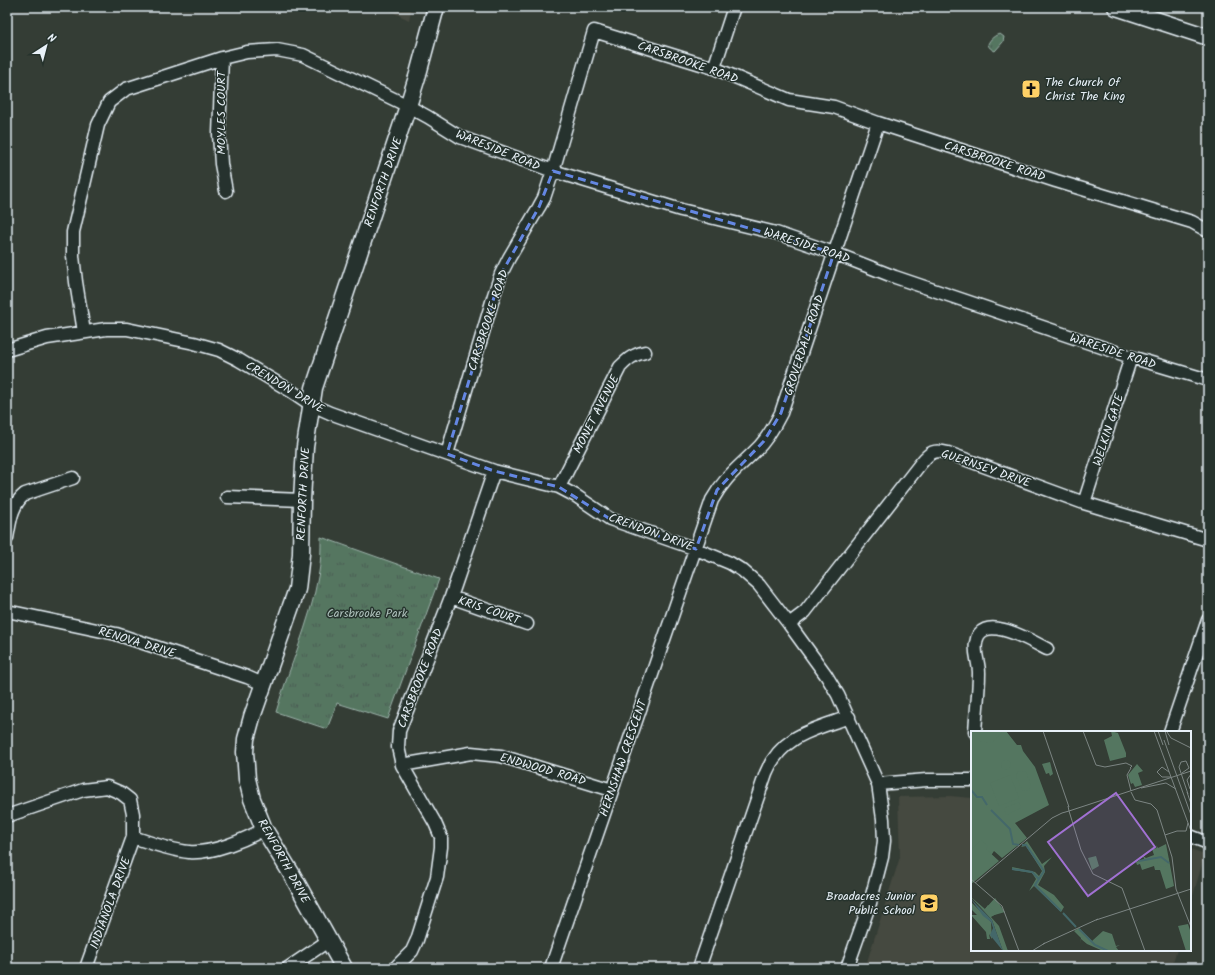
<svg xmlns="http://www.w3.org/2000/svg" width="1215" height="975" viewBox="0 0 1215 975" font-family="Kalam,sans-serif">
<defs>
<pattern id="grass-tufts" width="24" height="20" patternUnits="userSpaceOnUse"><rect width="24" height="20" fill="#547660"/><path d="M3 7l-1-3M5 7V3M7 7l1-3M15 17l-1-3M17 17v-4M19 17l1-3" fill="none" stroke="#4c5d54"/></pattern>
</defs>
<rect width="100%" height="100%" fill="#343d35"/>
<filter id="ink" filterUnits="userSpaceOnUse"><feTurbulence type="fractalNoise" baseFrequency=".025" numOctaves="2"/><feDisplacementMap in="SourceGraphic" scale="8" xChannelSelector="R" yChannelSelector="G"/><feConvolveMatrix kernelMatrix="1 2 1 2 8 2 1 2 1" color-interpolation-filters="sRGB"/></filter>
<g filter="url(#ink)">
<!-- built -->
<path fill="#45483f" d="M382 7H412L409 20Z
M950 796 972 798V950H1177L1171 968H865L900 857 898 797Z
M1190 849 1205 854 1190 906Z"/>
<!-- grass -->
<path fill="url(#grass-tufts)" stroke="#9eb4ac" d="M1000 34 1004 37 1003 42 995 51C991 49 989 48 988 44 990 39 995 35 1000 34Z
M321 537 439 579 388 719 337 703 327 729 276 712C289 667 310 623 318 577 321 564 321 550 321 537Z"/>
<g fill="none" stroke-linecap="round" stroke-linejoin="round">
<!-- street casing -->
<g stroke="#e8f1f8" stroke-width="15">
<path id="street" d="M222 58 219 134 221 164 226 191
M714 68 734 7
M84 332 76 282 73 256V232L98 125 109 102 126 89 222 58 247 52 277 50 303 55 408 106 428 117 460 137 553 171 681 210 776 233 834 253 895 277 1131 357 1208 380
M7 350 47 338 106 329H127L194 343 219 350 239 360 291 391 312 405 330 413 494 471 559 487 576 496 610 519 696 549 730 563 743 571 759 585 789 624 826 675 838 695 878 784 883 819 884 841 882 857 870 903 847 968
M447 454 494 295 501 274 509 258 533 217 539 207 544 198 553 171 594 31 714 68 789 100 834 107 878 123 1056 181 1192 222 1208 231
M559 487 620 367C629 358 633 355 645 352
M227 497 302 500
M1084 503 1131 357
M7 538C10 522 11 505 25 494L73 478
M451 597 527 624
M7 611 116 634 247 677 263 684
M789 624 805 612 921 463C930 452 934 449 948 453L1084 503 1208 540
M975 732C976 713 979 693 979 673 979 663 974 652 976 643 980 610 1033 642 1047 649
M1170 732 1208 620
M402 765 471 753 501 756 612 790
M878 784 927 780H972
M7 816 83 790 107 787 121 793 130 800 133 814V837L86 968
M1190 836 1208 843
M133 837C151 843 169 850 189 852 211 854 245 840 264 829
M288 968 328 941
M395 968 412 951 417 940 437 877 441 847V837L435 823 402 765 398 747 399 731 451 597 494 471
M551 968 712 500C725 477 737 469 755 451 766 441 774 427 781 413L878 123
M699 968 766 773C782 735 813 730 849 717"/>
</g>
<!-- secondary casing -->
<g stroke="#e8f1f8" stroke-width="19">
<path id="secondary" d="M1116 7 1208 37
M344 968 291 873 264 829 252 799 247 779 245 752 246 739 252 717 297 589 301 554 302 500 305 447 314 388 408 106 418 74 436 7"/>
</g>
<!-- street -->
<use href="#street" stroke="#26332d" stroke-width="12"/>
<!-- secondary -->
<use href="#secondary" stroke="#26332d" stroke-width="16"/>
</g>
</g>
<!-- marked area -->
<path fill="none" stroke="#6487e3" stroke-width="3" stroke-dasharray="8 5" stroke-linejoin="round" d="M553 171 834 253 781 413 764 441 717 490 696 549 610 519 559 487 494 471 447 454 501 274 539 207Z"/>
<!-- icons -->
<defs>
<g id="church-square" transform="scale(1)"><rect x="-9" y="-9" width="18" height="18" rx="4" fill="#ffd166" stroke="#26332d"/><path d="M-1.2-6h2.4v3.5h3.3v2.4h-3.3V6h-2.4V-.1h-3.3v-2.4h3.3Z" fill="#111"/></g>
<g id="school-square" transform="scale(1)"><rect x="-9" y="-9" width="18" height="18" rx="4" fill="#ffd166" stroke="#26332d"/><path d="M0-5L7-2L0 1L-7-2ZM-4 1L0 2.5L4 1V4Q0 6-4 4Z" fill="#111"/></g>
</defs>
<g fill-rule="evenodd">
<use href="#church-square" x="1031" y="89"/>
<use href="#school-square" x="929" y="903"/>
</g>
<g text-anchor="middle" stroke-width="3" stroke-linejoin="round" paint-order="stroke">
<!-- street labels -->
<g font-size="12" fill="#e8f1f8" stroke="#26332d">
<text transform="translate(688 62) rotate(19)" y="4">CARSBROOKE ROAD</text>
<text transform="translate(221 113) rotate(-90)" y="4">MOYLES COURT</text>
<text transform="translate(498 150) rotate(22)" y="4">WARESIDE ROAD</text>
<text transform="translate(995 161) rotate(18)" y="4">CARSBROOKE ROAD</text>
<text transform="translate(383 182) rotate(-71)" y="4">RENFORTH DRIVE</text>
<text transform="translate(807 245) rotate(18)" y="4">WARESIDE ROAD</text>
<text transform="translate(488 320) rotate(-72)" y="4">CARSBROOKE ROAD</text>
<text transform="translate(804 345) rotate(-72)" y="4">GROVERDALE ROAD</text>
<text transform="translate(1113 351) rotate(18)" y="4">WARESIDE ROAD</text>
<text transform="translate(285 387) rotate(31)" y="4">CRENDON DRIVE</text>
<text transform="translate(596 414) rotate(-63)" y="4">MONET AVENUE</text>
<text transform="translate(1108 430) rotate(-72)" y="4">WELKIN GATE</text>
<text transform="translate(986 468) rotate(19)" y="4">GUERNSEY DRIVE</text>
<text transform="translate(303 494) rotate(-87)" y="4">RENFORTH DRIVE</text>
<text transform="translate(651 532) rotate(20)" y="4">CRENDON DRIVE</text>
<text transform="translate(489 610) rotate(19)" y="4">KRIS COURT</text>
<text transform="translate(137 642) rotate(17)" y="4">RENOVA DRIVE</text>
<text transform="translate(420 678) rotate(-69)" y="4">CARSBROOKE ROAD</text>
<text transform="translate(623 758) rotate(-71)" y="4">HERNSHAW CRESCENT</text>
<text transform="translate(543 769) rotate(16)" y="4">ENDWOOD ROAD</text>
<text transform="translate(284 861) rotate(61)" y="4">RENFORTH DRIVE</text>
<text transform="translate(110 903) rotate(-70)" y="4">INDIANOLA DRIVE</text>
</g>
<!-- poi labels -->
<g font-size="12" fill="#e8f1f8" stroke="#26332d" text-anchor="start">
<text x="1045" y="86">The Church Of<tspan x="1045" dy="14">Christ The King</tspan></text>
<text x="915" y="900" text-anchor="end">Broadacres Junior<tspan x="915" dy="14">Public School</tspan></text>
</g>
<!-- park labels -->
<g font-size="12" fill="#adc0bb" stroke="#26332d">
<text x="367" y="617">Carsbrooke Park</text>
</g>
</g>
<!-- overview -->
<g transform="translate(971 731)">
<rect width="220" height="220" fill="#343d35"/>
<path d="M0 0H35L46 14H50L52 20 64 36 78 74 44 92 56 107 31 127 23 120 2 152 0 151ZM140 0 147 2 155 22V26L139 30 133 9 141 5ZM166 33 172 40 167 42 171 54 164 56 162 52 160 53 157 44ZM56 110 71 133 81 126 73 135 74 141 67 154 83 164 93 176 90 181 63 155 58 160 65 148 61 142 42 139 41 136 64 141 68 145 71 140 55 115 50 116ZM195 113 203 155 195 158 189 139H184L183 135 171 139 169 133 166 134 165 131 173 128 172 125 175 127 183 124 181 118 186 117 185 114 187 117ZM125 125 128 135 121 139 117 127ZM24 167 34 181 20 185 14 178ZM217 193 220 202V220H215L207 195ZM108 197 121 210 132 200 141 203 145 215 149 214 145 216 148 220H132L116 213 110 208 109 213 110 207 103 200Z" fill="#547660"/>
<path d="M7 0H32L21 12 9 10 6 6ZM10 109 17 115 15 118 28 130 4 150 0 148V119ZM186 130a6 6 0 1 1 12 0a6 6 0 1 1-12 0ZM0 166 14 178 17 174 24 181 25 183 20 186 28 195 37 220H32L21 189ZM0 171 20 191 21 208 18 203 19 208H16L15 201 0 184H6L0 178Z" fill="#547660"/>
<path d="M30 34a5 5 0 1 1 10 0a5 5 0 1 1-10 0ZM79 31 82 43 79 45 78 42 75 43 71 33ZM47 40 55 41 60 54 58 60 51 59 45 45ZM39 44 48 67 28 75 19 52ZM48 71 50 77 35 84 33 77Z" fill="#547660"/>
<path d="M0 168 21 189 32 220 19 204 22 197 20 191 12 185Z" fill="#44686a"/>
<path fill="none" stroke="#44686a" stroke-width="2" d="M0 59 6 66H11L16 74M20 79 39 98 42 113 48 114M51 114H55L73 140 64 154 90 180M168 130 190 126 198 132M41 138 61 141 68 148M92 182 105 196M108 198 124 214 137 220"/>
<path fill="none" stroke="#7c8583" stroke-width="1" d="M72 0 98 76M112 0 125 34 134 36 155 32 161 35 159 37M183 0 220 100M187 0 192 14M194 0 198 14M196 1 200 7 220 17M193 9 220 84M160 37 156 44 160 60M198 41 191 36 186 41 191 46H200M211 42 218 37 215 30 210 31 208 36 217 63M170 57 195 52 205 58M219 58 216 49 220 43M160 61 164 69 180 73 186 79 201 126 205 158 220 196M216 61 220 73M97 75 98 80 220 40M91 82 98 80 110 119 122 143 151 157 174 220M206 100H215L217 92M194 104 206 100M0 148 31 175 48 220M4 152 81 87 91 82M125 189 220 158M72 213 127 188M61 220 74 212"/>
<path fill="#a171d3" fill-opacity="0.15" stroke="#a171d3" stroke-width="2" d="M145 62 184 116 117 165 77 111Z"/>
<rect width="220" height="220" fill="none" stroke="#e8f1f8" stroke-width="2"/>
</g>
<!-- margin -->
<rect width="1215" height="975" fill="none" stroke="#26332d" stroke-width="24"/>
<rect x="12" y="12" width="1191" height="951" fill="none" stroke="#e8f1f8" stroke-width="1.5" filter="url(#ink)"/>
<!-- north arrow -->
<g transform="translate(46 46) rotate(36)" stroke="#26332d" stroke-width="3" paint-order="stroke">
<path d="M0-3L7 15L0 10L-7 15Z" fill="#e8f1f8"/>
<text y="-6" font-size="11" font-weight="bold" text-anchor="middle" fill="#e8f1f8">N</text>
</g>
</svg>
